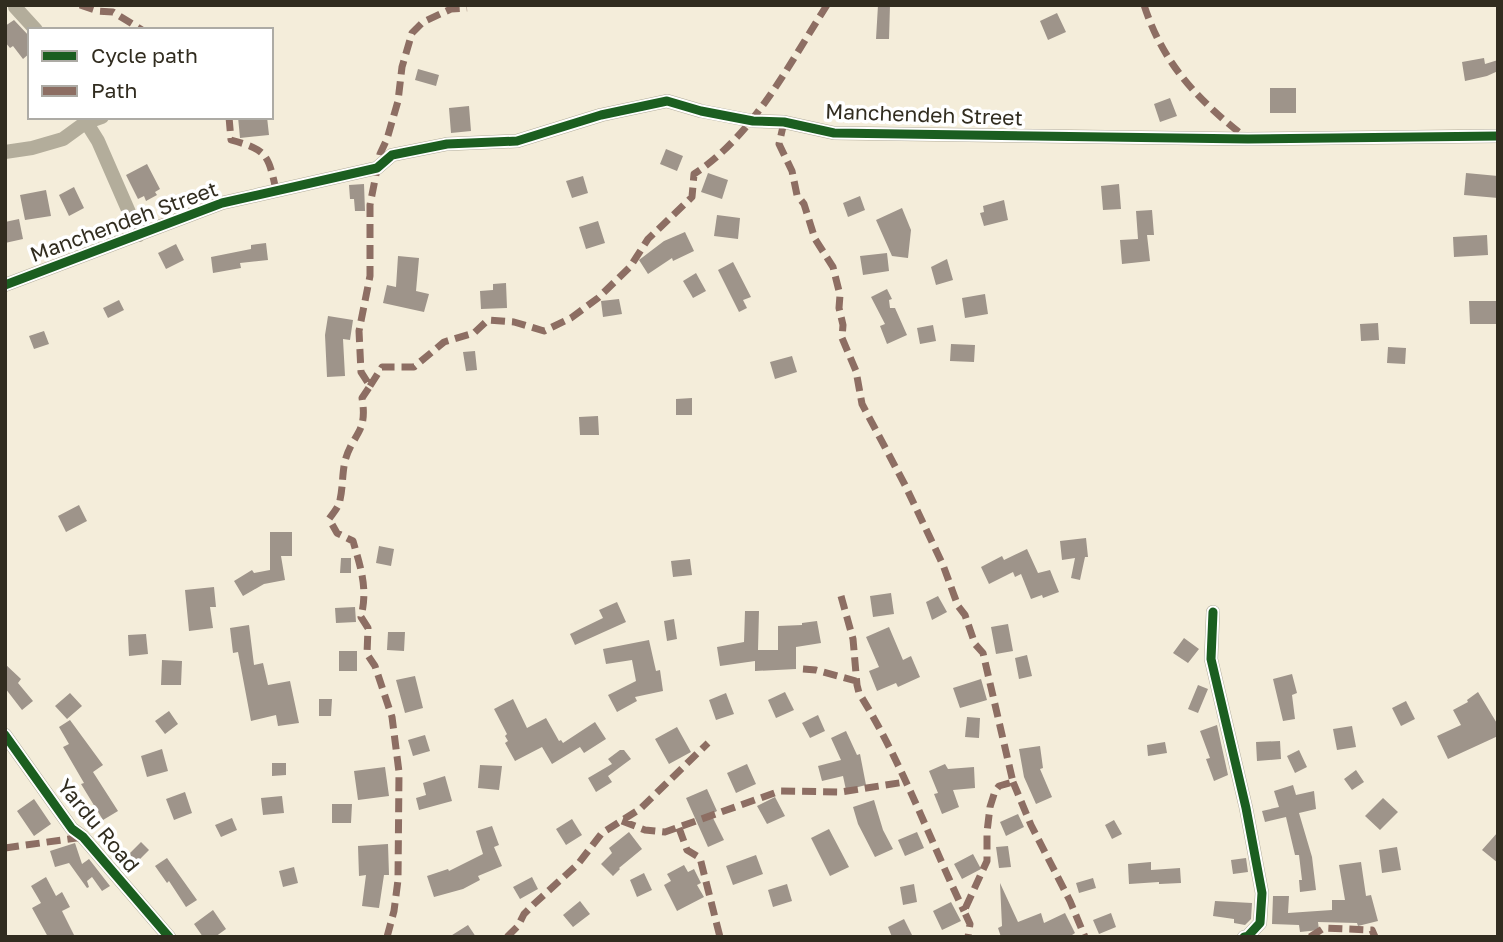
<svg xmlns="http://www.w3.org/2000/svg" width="1503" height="942" viewBox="0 0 1503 942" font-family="'Golos Text',sans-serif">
<rect width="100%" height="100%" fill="#f4edda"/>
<!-- building -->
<path fill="#9e948a" d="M878 5H890L889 39H876Z
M1057 13 1066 32 1048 40 1040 21Z
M14 20 30 37V53L23 59 13 46 10 48 5 42V26Z
M1484 58 1485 64 1498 60V71L1487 76 1465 81 1462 62Z
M418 69 439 75 436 86 415 80Z
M1270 88H1296V113H1270Z
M1170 98 1177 116 1160 122 1154 104Z
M469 106 471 131 451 133 449 108Z
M238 117H267L269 135 240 138Z
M666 149 683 156 677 171 660 164Z
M147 164 160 189 155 192 157 195 146 201 144 196 138 199 126 175Z
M708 173 728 180 722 199 701 192Z
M1466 173 1498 176V198L1464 195Z
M583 176 588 193 572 198 566 181Z
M364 184 365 211H355L354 199H350L349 185Z
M1119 184 1121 209 1103 210 1101 186Z
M74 187 84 208 69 216 59 195Z
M46 190 51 216 25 220 20 195Z
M860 196 865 210 848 217 843 203Z
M1004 200 1008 220 984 226 980 213 984 212 983 206Z
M902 208 911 230 908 258 892 256 876 220Z
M1152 210 1154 235H1147L1150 261 1122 264 1120 240 1138 239 1136 211Z
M717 215 740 218 738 239 714 236Z
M19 219 23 239 5 243V222Z
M598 221 605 243 586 249 579 227Z
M685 232 694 251 673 261 672 258 648 274 639 260 664 241Z
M1487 235 1488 255 1454 257 1453 237Z
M266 243 268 260 240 263 241 268 213 273 211 257 251 249V245Z
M176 244 184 260 166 269 158 253Z
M887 253 889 271 863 275 860 256Z
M398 256 419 258 416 291 429 294 424 312 383 303 387 285 396 287Z
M947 259 953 280 936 285 931 267Z
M733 262 751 297 743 300 747 308 739 312 718 270Z
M696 273 706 291 693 298 683 281Z
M506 283 507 308 481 309 480 291 493 290V284Z
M887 289 892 299 889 300 890 308H895L907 335 887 344 880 326 885 324 871 297Z
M985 294 988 314 965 318 962 298Z
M619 299 622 314 603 317 601 301Z
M119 300 124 310 108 318 103 308Z
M1469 301H1496V324H1470Z
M328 316 353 320 350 340 343 339 345 376 327 377 325 335Z
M1378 323 1379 340 1361 341 1360 324Z
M933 325 936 341 920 344 917 328Z
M44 331 49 344 34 349 29 336Z
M951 344 975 345 974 362 950 361Z
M1388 347 1406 348 1405 364 1387 363Z
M475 351 477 370 466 371 463 352Z
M792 356 797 372 775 379 770 362Z
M692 398V415H676V399Z
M598 416 599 435H580L579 417Z
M79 505 87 521 66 532 58 516Z
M270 532H292V556H281L285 580 264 584 243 596 234 581 252 570 254 573 270 570Z
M1086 538 1088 557H1085L1080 580 1071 578 1075 558 1062 560 1060 541Z
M379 546 394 549 391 566 376 563Z
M1027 549 1038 573 1050 570 1059 592 1043 598 1042 595 1031 599 1021 574 1015 577 1013 572 989 584 981 567 1002 556 1004 560Z
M341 558H351V573H340Z
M690 559 692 575 673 577 671 561Z
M214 587 216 607H210L213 628 189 631 185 590Z
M891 593 894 614 873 617 870 596Z
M938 596 947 612 932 620 926 602Z
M617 602 626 622 575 645 570 634 603 618 599 610Z
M355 607 356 622 336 623 335 608Z
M745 611H759L758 650H778V626L802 625V623L817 621 821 643 796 647V669L755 671V661L720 666 717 647 744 642Z
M674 619 677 639 667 641 664 621Z
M1008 624 1013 651 996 654 991 627Z
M249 625 254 665 263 663 268 685 290 681 299 723 278 726 276 715 251 721 238 652 233 653 230 628Z
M889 627 903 660 911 656 920 677 898 687 896 683 877 691 869 671 879 667 866 637Z
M388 632H405L404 651 387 650Z
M146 634 148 654 129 656 128 635Z
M1184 638 1199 649 1188 663 1173 653Z
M649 640 656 671 660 670 663 691 635 697 637 701 617 712 608 695 636 681 632 660 606 664 603 649Z
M339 651H357V671H339Z
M1027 655 1032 676 1019 679 1015 658Z
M162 660 182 661 181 685H161Z
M5 664 21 679 18 683 33 701 22 710 5 688Z
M1292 674 1297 693 1292 695 1295 719 1283 721 1273 679Z
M415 676 423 708 405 713 396 680Z
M981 679 987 700 960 708 953 688Z
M1198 685 1208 689 1198 713 1188 709Z
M785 692 794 710 776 718 768 700Z
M1478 692 1498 725V736L1448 759 1437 736 1461 725 1453 710 1468 702 1467 700Z
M70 693 82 706 67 719 55 706Z
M726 693 734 714 716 720 709 700Z
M319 699H332L331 716H319Z
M513 699 527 728 546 718 559 741 561 740 563 743 595 722 606 739 584 753 580 747 552 764 542 747 515 761 505 743 508 741 505 736 507 734 494 709Z
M1406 701 1415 719 1401 726 1392 708Z
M169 711 178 724 165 734 155 721Z
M818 715 825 731 810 738 802 723Z
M967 717 980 718 979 738 965 737Z
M70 720 103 765 93 772 118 811 103 820 81 784 84 783 63 747 69 744 59 727Z
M1217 725 1228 775 1214 781 1206 759 1210 758 1200 731Z
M1352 726 1356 747 1337 750 1333 729Z
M677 727 691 752 669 764 655 739Z
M846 731 857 755 860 754 866 785 846 790 843 776 822 781 818 766 841 760 831 738Z
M425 735 430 751 413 756 408 740Z
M1280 741 1281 759 1257 761 1256 742Z
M1165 742 1167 753 1148 756 1147 745Z
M1040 746 1043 768 1040 769 1052 797 1036 804 1024 777 1019 749Z
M162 749 168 771 147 777 141 756Z
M620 750H624L631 759 608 776 612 782 596 792 588 778 612 764 608 759Z
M1299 750 1307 767 1295 773 1287 756Z
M272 763H286V775L272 776Z
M747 764 756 784 736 793 727 773Z
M945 764 948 769 974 767 975 788 953 790 959 807 942 814 934 794 938 793 929 771Z
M480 765 502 766 499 790 478 788Z
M385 767 389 796 358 800 354 771Z
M1356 770 1364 782 1352 790 1344 779Z
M445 776 452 801 419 810 416 798 426 795 423 783Z
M1293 785 1296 795 1314 791 1316 809 1299 813 1312 857 1316 890 1300 892 1299 880H1302L1299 855H1295L1286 817 1265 822 1262 811 1279 807 1274 791Z
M707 789 717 811 711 814 724 840 708 847 686 798Z
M185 792 192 813 174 820 166 799Z
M282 796 284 813 263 815 261 798Z
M775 797 785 816 767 824 757 806Z
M1383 798 1398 812 1380 830 1365 816Z
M34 799 51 824 34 836 17 811Z
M874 800 883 830 893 849 875 857 858 824 853 807Z
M332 804H352L351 823H332Z
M1018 814 1024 827 1006 836 1000 822Z
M232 818 237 830 221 837 215 825Z
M572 819 582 835 566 845 556 829Z
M1114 820 1122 834 1112 839 1105 825Z
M492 826 499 845 494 847 502 866 478 876 480 880 463 889 434 897 427 876 448 869 449 871 483 854 476 831Z
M829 829 849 867 830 876 811 838Z
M629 832 642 849 619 868 620 869 613 876 601 864 612 853 609 848Z
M917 832 924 848 905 856 898 840Z
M1498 832V863L1482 850Z
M141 842 149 850 137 862 129 854Z
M75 843 82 864 89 859 110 886 102 891 92 877 87 881 89 887 87 888 69 863 55 867 50 851Z
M388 844 389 875H384L379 908 362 906 366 875 359 876 358 846Z
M1008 846 1011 867 999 868 996 847Z
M1397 847 1401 870 1382 873 1379 850Z
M973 854 981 869 962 879 954 864Z
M756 855 763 874 733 885 726 866Z
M167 858 197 900 186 907 169 881 167 883 155 866Z
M1246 858 1248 872 1233 874 1231 860Z
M1151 862V870L1180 868 1181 883 1159 884V882L1129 884 1128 864Z
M1361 862 1366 896 1371 895 1378 921 1358 926 1357 923 1318 922 1319 930 1300 932 1299 925 1272 924 1273 896H1289L1288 913 1332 910V900H1345L1339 865Z
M684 865 688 872 694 869 701 883 697 885 704 897 677 911 664 885 671 881 667 874Z
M294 867 298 883 283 887 279 871Z
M644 873 652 890 637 897 630 880Z
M46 877 56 896 62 892 70 907 62 911 75 937H48L32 908 41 903 31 886Z
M532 877 538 889 520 899 513 887Z
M1093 878 1096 888 1079 893 1076 883Z
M1000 883 1018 922 1041 913 1044 923 1065 913 1075 933 1069 937H1001L998 928 1002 926Z
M787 884 792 901 773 907 768 890Z
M914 884 917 902 903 905 900 887Z
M580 901 590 914 573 927 563 915Z
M1215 901 1252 903 1251 919 1245 925 1234 923V919L1213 916Z
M951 902 961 921 942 930 933 911Z
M213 910 226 929 215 937H203L194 924Z
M1111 913 1116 927 1099 934 1093 920Z
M904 919 913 937H892L888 927Z
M468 925 476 937H449Z"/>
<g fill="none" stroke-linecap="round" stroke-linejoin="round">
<!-- minor -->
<path stroke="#b3ad9b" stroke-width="14" d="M15 7 36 30
M83 117 98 141 139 235
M5 152 32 148 63 139 85 123 102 117
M5 285 222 203 377 168 392 155 447 144 517 141 601 115 667 101 701 111 753 121 784 122 834 133 1248 139 1498 136
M1213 612 1211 659 1246 808 1262 893 1260 923 1248 936 1244 937
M5 735 72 829 83 837 169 937"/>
<!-- quiet -->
<path stroke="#8d6e63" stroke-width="7" stroke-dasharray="14 7" stroke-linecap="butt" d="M80 5 98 11 113 12 142 30
M1144 5C1163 64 1198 100 1245 137
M229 117 231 140C267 150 268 154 276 190
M784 122 779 144 792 171 797 195 804 204 815 239 833 267 840 295 839 308 843 325 842 338 856 371 862 404 905 485 943 565 958 606 965 615 975 644 983 653 1013 782 999 786 995 791 990 807 987 832V861L964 911 970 924 968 937
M370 386 382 367H414L444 342 474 333 488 320 514 322 544 331 571 318 598 298 630 267 648 239 692 197 694 174C754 135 789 64 827 5
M841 596 853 639 857 685 859 693C902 762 929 838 964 911
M803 669 816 670 856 681
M1013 782 1031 825 1070 901 1085 937
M622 821 645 830 665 832 780 791 841 792 905 782
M679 828 687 850 700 858 720 937
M5 848 83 837
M387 937 394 911 398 880 399 772 392 717 375 666 367 654 368 628 361 617C368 588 361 569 353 541L337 533 329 519C333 513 339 507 340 500 343 487 342 474 345 461 353 432 368 434 362 398L370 386 361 372 359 331 370 276V205L380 154 387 139 398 101 402 67 412 33 423 22 451 9 467 8
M507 937 518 926 524 914 534 904 578 864 602 833 640 809 708 743
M1310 937 1324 928 1372 930 1375 937"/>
<!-- cycleway casing -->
<g stroke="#fff" stroke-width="13">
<path id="cycleway" d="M5 285 222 203 377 168 392 155 447 144 517 141 601 115 667 101 701 111 753 121 784 122 834 133 1248 139 1498 136
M1213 612 1211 659 1246 808 1262 893 1260 923 1248 936 1244 937
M5 735 72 829 83 837 169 937"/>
</g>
<!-- cycleway -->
<use href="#cycleway" stroke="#1b5e20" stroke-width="9"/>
</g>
<g text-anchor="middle" stroke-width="7" stroke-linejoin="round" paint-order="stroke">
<!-- street labels -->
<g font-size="21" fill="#312c1f" stroke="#fff">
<text transform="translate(924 115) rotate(2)" y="7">Manchendeh Street</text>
<text transform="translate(124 222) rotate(-20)" y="7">Manchendeh Street</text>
<text transform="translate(98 826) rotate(50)" y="7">Yardu Road</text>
</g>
</g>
<!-- border -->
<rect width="1503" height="942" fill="none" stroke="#312c1f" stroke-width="14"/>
<!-- legend -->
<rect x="28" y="28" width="245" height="91" fill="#ffffff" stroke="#adaba5" stroke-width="2"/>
<rect x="42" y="51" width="35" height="10" fill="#1b5e20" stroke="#adaba5" stroke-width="2"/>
<text x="91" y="63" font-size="21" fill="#312c1f">Cycle path</text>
<rect x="42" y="86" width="35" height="10" fill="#8d6e63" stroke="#adaba5" stroke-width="2"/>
<text x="91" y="98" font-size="21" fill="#312c1f">Path</text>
</svg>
